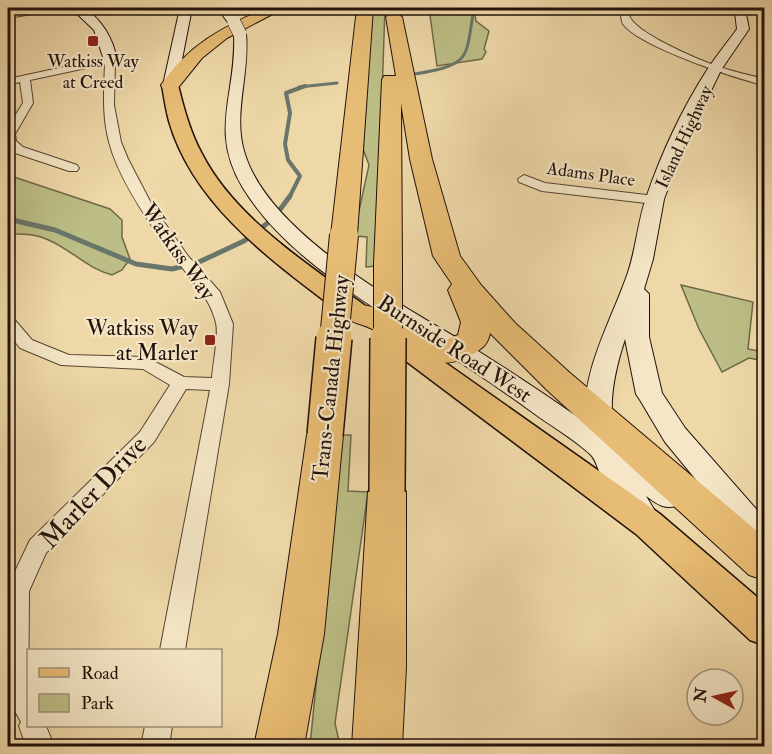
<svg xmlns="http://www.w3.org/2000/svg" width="772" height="754" viewBox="0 0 772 754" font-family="'IM FELL Double Pica',serif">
<rect width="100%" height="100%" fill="#eed8a8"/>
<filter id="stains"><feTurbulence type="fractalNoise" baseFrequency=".00333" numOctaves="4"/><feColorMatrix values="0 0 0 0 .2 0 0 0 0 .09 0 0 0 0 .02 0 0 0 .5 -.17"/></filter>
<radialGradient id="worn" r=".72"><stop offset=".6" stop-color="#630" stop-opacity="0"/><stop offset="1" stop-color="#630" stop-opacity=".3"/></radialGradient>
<!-- green -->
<path fill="#bcbe85" stroke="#6f6848" stroke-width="1.5" d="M373 8H385L376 266 366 267 367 237 356 236 357 220 369 165 363 149V131Z
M429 8H483L475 15 476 21 489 31 484 49 486 52 482 59 437 66Z
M8 175 110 209 122 220V237L130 259 122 270 112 275C85 268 67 245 41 237 30 233 18 234 8 234Z
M681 285 753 302 748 349 764 352V361L749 358 722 372 699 329Z
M341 435H351L348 491 368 492 335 723 340 746H310Z"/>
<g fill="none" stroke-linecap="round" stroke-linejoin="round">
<!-- stream-far2 -->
<path stroke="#69766b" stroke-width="3" d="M415 74C473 64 465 59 474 8
M299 87 337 83"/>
<!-- stream-far1 -->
<path stroke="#69766b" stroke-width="4" d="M289 198 300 176 288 160 285 144 290 113 286 93 305 86"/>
<!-- stream -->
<path stroke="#69766b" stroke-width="5" d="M8 219 55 230 136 264 172 269 199 262 244 241 273 219 290 196"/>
<!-- street casing -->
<g stroke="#554332" stroke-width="2">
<path id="street" d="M50 8H68L8 18V14Z
M625 8H633L629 15C634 33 701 61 720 67 734 72 750 75 764 79V85C737 79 638 46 623 24 622 23 621 17 621 15Z
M110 57 115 60 114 105 121 142 128 159 152 205 188 256 220 292 233 324 229 384 185 650H160L210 390 186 389 154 442 46 553 29 591 28 726H46L54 746H26L19 726 21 722 15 711 8 688V586L30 540 140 432 170 385 143 369 61 365 20 348 8 333V318L14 319 32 340 69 355 146 357 184 377 212 378C213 363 219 336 216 323 210 297 192 281 177 261 153 229 119 181 109 142 102 116 104 90 105 64L30 80 33 103 15 134 16 141 23 147 77 165 79 168 77 171H69L15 153 8 146V127L23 103 20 82 8 85V79Z
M524 175 545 183 655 196 662 200 655 204 542 191 519 182 518 179Z
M145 726H172L169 746H141Z"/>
</g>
<!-- secondary casing -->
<g stroke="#22110b" stroke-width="2">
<path id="secondary" d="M71 8H84C102 20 113 38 117 60L115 63H105L94 30Z
M180 8H192L177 85 170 89 163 85Z
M217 8H229L240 22 238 25H230Z
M731 8 745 9 749 29 721 70 683 149 664 199 653 259 644 289 649 294V337L662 393 685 428 764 518V553L753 549 665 442 640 400 636 394 625 339C614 373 606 409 617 444L680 489 684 497 680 505C665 510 658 505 646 496L658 516 654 525C647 527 639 530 632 525 623 518 605 482 599 471 597 466 595 459 591 455 574 439 551 426 532 412 499 388 465 365 431 344 366 303 284 255 243 188 208 130 237 94 234 34L240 30 246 34C250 73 233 113 244 151 267 233 399 303 467 344 507 369 546 395 585 422 582 371 609 325 626 278 636 252 637 224 646 198 661 154 682 109 707 70 716 56 727 43 737 29L735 13Z"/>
</g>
<!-- primary casing -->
<g stroke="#22110b" stroke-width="3">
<path id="primary" d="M170 80 178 85C184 109 190 132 202 154 234 217 308 265 364 305L368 311 364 317 355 319 346 317C278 265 194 208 169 121 166 110 164 97 162 85Z
M387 325 396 328 660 514 764 603V645L750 640 636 534 378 340 374 334 378 328Z"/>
</g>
<!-- highway casing -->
<g stroke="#22110b" stroke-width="2">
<path id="highway" d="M265 8H284L227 38 202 58 177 89H163L161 85C189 44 222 28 265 8Z
M357 8H373L357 235 353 241 344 243 335 241 331 235Z
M394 12 402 17 432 159 460 256 481 285 515 323 570 373 764 537V580L749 575 546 389 490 333C488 344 483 348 473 354 432 379 405 344 370 328 360 323 349 323 342 313L346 306C380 298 412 331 441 342L458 335 461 322 448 290 452 284 433 256 410 159 401 103 402 264 398 270 388 272 378 270 374 264 382 80 384 76H396L386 17Z
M325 422 338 426 343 435 324 634 304 746H254L278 634 307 435 312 426Z
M387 477 401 481 406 492V667L402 746H352L368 492 373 481Z"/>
</g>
<!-- street -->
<use href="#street" fill="#f4e6c6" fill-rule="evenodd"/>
<!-- secondary -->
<use href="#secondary" fill="#f4e6c6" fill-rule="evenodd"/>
<!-- primary -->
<use href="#primary" fill="#e7bc74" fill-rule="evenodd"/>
<!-- highway -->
<use href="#highway" fill="#e7bc74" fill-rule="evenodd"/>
<!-- secondary-bridge casing -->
<g stroke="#22110b" stroke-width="14" stroke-linecap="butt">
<path id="secondary-bridge" d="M234 22 240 34"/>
</g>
<!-- highway-bridge-far1 casing -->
<g stroke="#22110b" stroke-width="30" stroke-linecap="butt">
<path id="highway-bridge-far1" d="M334 340 344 235
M388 340V264"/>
</g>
<!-- highway-bridge casing -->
<g stroke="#22110b" stroke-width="38" stroke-linecap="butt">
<path id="highway-bridge" d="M325 435 334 338
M387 492 388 338"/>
</g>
<!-- secondary-bridge -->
<use href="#secondary-bridge" stroke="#f4e6c6" stroke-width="13"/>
<!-- highway-bridge-far1 -->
<use href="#highway-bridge-far1" stroke="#e7bc74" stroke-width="28"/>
<!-- highway-bridge -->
<use href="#highway-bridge" stroke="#e7bc74" stroke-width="35"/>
</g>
<!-- markers -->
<g fill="#8f2418" stroke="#f4e6c6" stroke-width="2">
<rect x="87" y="35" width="12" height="12" rx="3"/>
<rect x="204" y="334" width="12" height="12" rx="3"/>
</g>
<g text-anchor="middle" stroke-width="4.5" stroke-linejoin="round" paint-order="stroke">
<!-- far-poi labels -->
<g font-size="18" fill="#22110b" stroke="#f4e6c6">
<text x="93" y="67">Watkiss Way<tspan x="93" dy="21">at Creed</tspan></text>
</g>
<!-- far-street labels -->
<g font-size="18" fill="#22110b" stroke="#f4e6c6">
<text transform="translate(684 137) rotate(-65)" y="6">Island Highway</text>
<text transform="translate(591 174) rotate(8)" y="6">Adams Place</text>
</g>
<!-- street labels -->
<g font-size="22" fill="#22110b" stroke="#f4e6c6">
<text transform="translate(179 251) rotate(55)" y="8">Watkiss Way</text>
<text transform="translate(455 348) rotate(33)" y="8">Burnside Road West</text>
<text transform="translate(330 378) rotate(-84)" y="8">Trans-Canada Highway</text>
</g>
<!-- poi labels -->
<g font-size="22" fill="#22110b" stroke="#f4e6c6" text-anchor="end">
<text x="198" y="335">Watkiss Way<tspan x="198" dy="25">at Marler</tspan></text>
</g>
<!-- near-street labels -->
<g font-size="27" fill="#22110b" stroke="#f4e6c6">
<text transform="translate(93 492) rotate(-47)" y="9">Marler Drive</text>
</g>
</g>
<!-- margin -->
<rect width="772" height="754" fill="none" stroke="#eed8a8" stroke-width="30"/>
<rect x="9" y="9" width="754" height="736" fill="none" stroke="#22110b" stroke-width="3"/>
<rect x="15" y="15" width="742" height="724" fill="none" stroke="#22110b" stroke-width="1.5"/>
<!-- legend -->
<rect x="27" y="649" width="195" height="78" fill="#f4e6c6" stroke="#a0917b" stroke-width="1.5"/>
<rect x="39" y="668" width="30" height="9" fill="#e7bc74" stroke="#a0917b" stroke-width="1.5"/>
<text x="81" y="679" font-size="18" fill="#22110b">Road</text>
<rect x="39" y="694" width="30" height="18" fill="#bcbe85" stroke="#a0917b" stroke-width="1.5"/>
<text x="81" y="709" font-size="18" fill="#22110b">Park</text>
<!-- north arrow -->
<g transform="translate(715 697) rotate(278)"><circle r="28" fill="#f4e6c6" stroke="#a0917b" stroke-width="1.5"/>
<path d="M0-4.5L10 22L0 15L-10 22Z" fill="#8f2418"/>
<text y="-9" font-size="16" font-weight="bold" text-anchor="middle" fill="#22110b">N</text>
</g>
<rect width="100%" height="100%" filter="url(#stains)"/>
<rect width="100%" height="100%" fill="url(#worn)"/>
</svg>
